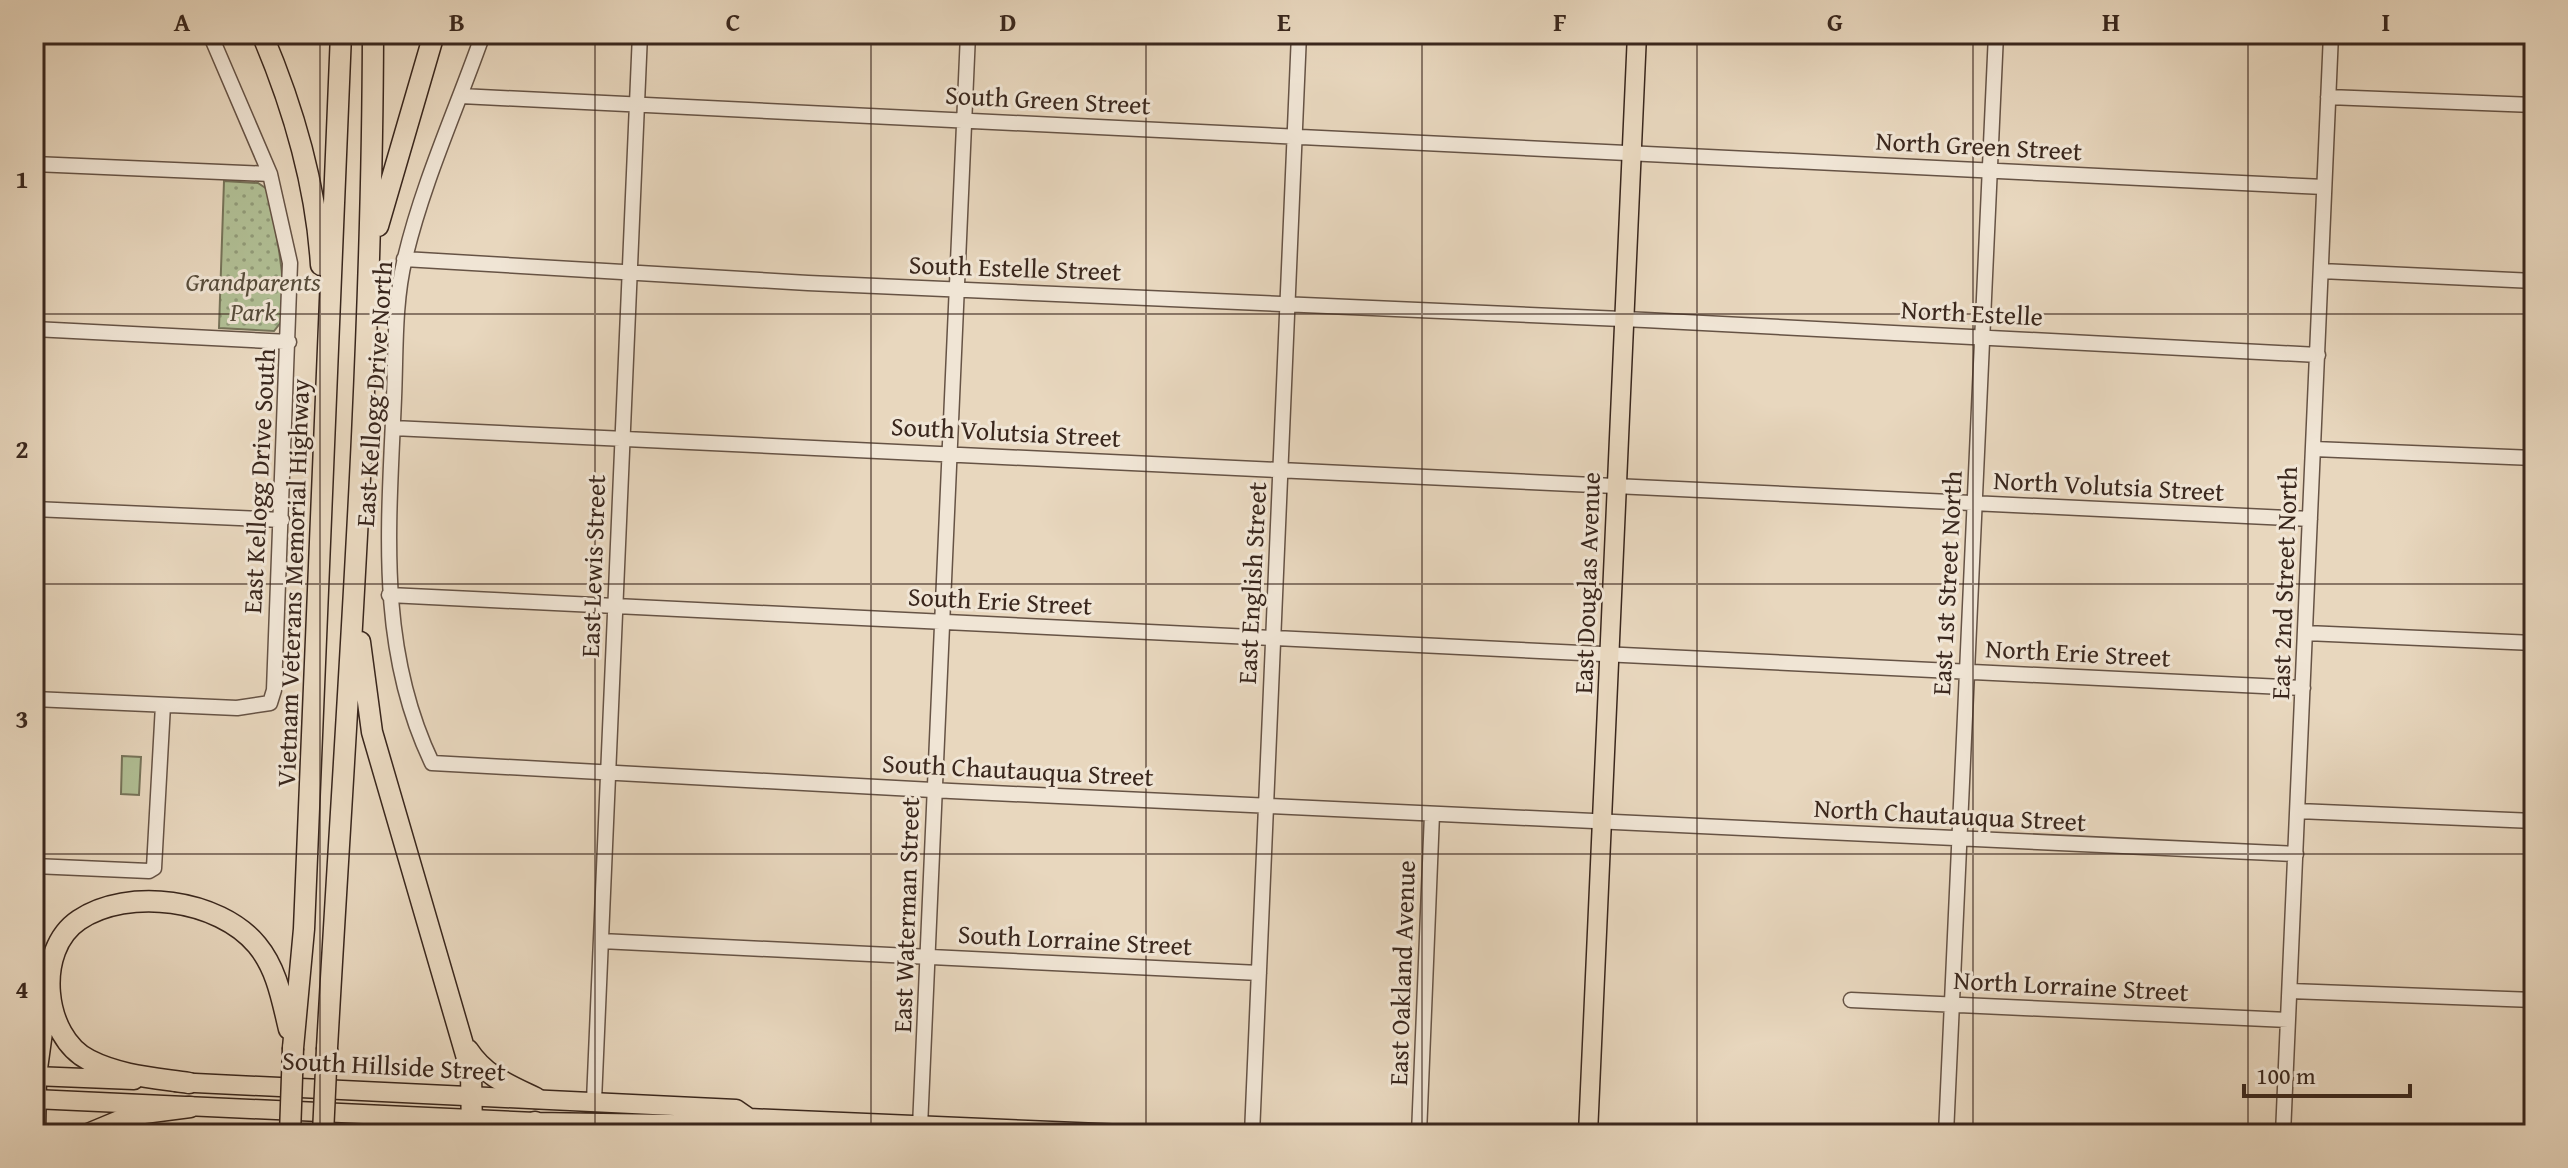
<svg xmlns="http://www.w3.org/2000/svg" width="2568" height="1168" viewBox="0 0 2568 1168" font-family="'Gentium Book Plus',serif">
<defs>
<pattern id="green-dots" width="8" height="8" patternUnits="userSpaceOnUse" patternTransform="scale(2)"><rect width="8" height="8" fill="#b1bf95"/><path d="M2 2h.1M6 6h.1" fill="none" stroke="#919b79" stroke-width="1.8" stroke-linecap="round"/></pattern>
</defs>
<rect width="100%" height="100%" fill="#e8d7be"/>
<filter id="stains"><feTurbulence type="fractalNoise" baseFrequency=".0025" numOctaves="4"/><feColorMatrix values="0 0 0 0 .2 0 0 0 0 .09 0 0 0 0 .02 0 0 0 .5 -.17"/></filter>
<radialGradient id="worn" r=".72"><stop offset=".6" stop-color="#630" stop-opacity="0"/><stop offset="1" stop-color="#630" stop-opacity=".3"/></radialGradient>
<!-- green -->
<path fill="url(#green-dots)" stroke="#767359" stroke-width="2" d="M224 181 258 183 267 189C277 231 284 274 285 317L274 331 219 328Z"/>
<!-- pitch -->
<path fill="#b1bf95" stroke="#767359" stroke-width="2" d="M122 756 141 757 139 795 121 794Z"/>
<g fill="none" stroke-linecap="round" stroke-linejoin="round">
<!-- minor casing -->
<g stroke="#665345" stroke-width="17">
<path id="minor" d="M483 34C457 108 423 182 405 258 394 303 396 352 394 398 389 523 376 646 432 763L951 791 2296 854
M461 96 2324 187
M2328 97 2534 105
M34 164 270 174
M404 259 808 283 1645 320 2318 355
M2321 271 2534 281
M34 329 289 342
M393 428 2310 519
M2314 449 2534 458
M34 509 282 520
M389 595 2303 688
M2306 633 2534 643
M34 699 237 708 270 703 274 690 290 263 270 174 210 34
M2298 811 2534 821
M34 866 149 871 154 868 163 705
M601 941 1259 973
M2290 991 2534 1000
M1851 1000 2288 1020
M594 1101 640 34
M920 1127 968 34
M1252 1134 1299 34
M1419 1134 1432 814
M1946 1134 1996 34
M2283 1134 2331 34"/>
</g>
<!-- major casing -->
<g stroke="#3a271d" stroke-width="21">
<path id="major" d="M34 1076 134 1080
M175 1082 736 1109 749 1118
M34 1099 535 1122 736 1125 749 1118 1124 1134
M1588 1134 1637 34"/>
</g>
<!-- highway casing -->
<g stroke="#3a271d" stroke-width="23">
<path id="highway" d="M262 34C294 109 316 184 321 265
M378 226 434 34
M360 642 372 732 471 1072 472 1134
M293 1048 304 929 341 34
M327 1048C346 711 372 372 373 34
M468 1050C485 1076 509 1085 536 1098
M189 1083C156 1078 120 1076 89 1060 43 1037 34 950 79 920 128 887 219 899 257 945 277 969 282 1000 289 1029
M35 1134 36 1076 46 1003
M88 1134 136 1114 190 1107
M505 1134 535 1122"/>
</g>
<!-- minor -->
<use href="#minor" stroke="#f0e5d5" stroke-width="14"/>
<!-- major -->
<use href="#major" stroke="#e8d7be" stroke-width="18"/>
<!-- highway -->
<use href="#highway" stroke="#e8d7be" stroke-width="20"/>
<!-- highway-bridge casing -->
<g stroke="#3a271d" stroke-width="23" stroke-linecap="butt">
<path id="highway-bridge" d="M290 1134 293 1048
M323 1134 327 1048"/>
</g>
<!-- highway-bridge -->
<use href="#highway-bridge" stroke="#e8d7be" stroke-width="20"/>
</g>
<!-- grid -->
<path fill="none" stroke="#3a271d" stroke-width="2" stroke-opacity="0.55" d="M320 34V1134M595 34V1134M871 34V1134M1146 34V1134M1422 34V1134M1697 34V1134M1973 34V1134M2248 34V1134M34 314H2534M34 584H2534M34 854H2534"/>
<g text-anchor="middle" stroke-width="6" stroke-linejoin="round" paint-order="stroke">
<!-- street labels -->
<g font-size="26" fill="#3a271d" stroke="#f0e5d5">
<text transform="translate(1048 100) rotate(3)" y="9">South Green Street</text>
<text transform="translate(1979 146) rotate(3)" y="9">North Green Street</text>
<text transform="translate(1015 268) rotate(2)" y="9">South Estelle Street</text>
<text transform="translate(1972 313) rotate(3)" y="9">North Estelle</text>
<text transform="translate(374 394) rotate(-86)" y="9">East Kellogg Drive North</text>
<text transform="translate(1006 432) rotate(3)" y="9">South Volutsia Street</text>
<text transform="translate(259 481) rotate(-87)" y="9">East Kellogg Drive South</text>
<text transform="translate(2109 486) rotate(3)" y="9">North Volutsia Street</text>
<text transform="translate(593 566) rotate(-88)" y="9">East Lewis Street</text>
<text transform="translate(293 583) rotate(-88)" y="9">Vietnam Veterans Memorial Highway</text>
<text transform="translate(1252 583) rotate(-87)" y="9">East English Street</text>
<text transform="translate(1587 583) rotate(-88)" y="9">East Douglas Avenue</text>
<text transform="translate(1947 583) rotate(-87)" y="9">East 1st Street North</text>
<text transform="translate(2284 583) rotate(-88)" y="9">East 2nd Street North</text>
<text transform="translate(1000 601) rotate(3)" y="9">South Erie Street</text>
<text transform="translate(2078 653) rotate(3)" y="9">North Erie Street</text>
<text transform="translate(1018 770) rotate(3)" y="9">South Chautauqua Street</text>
<text transform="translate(1950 815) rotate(3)" y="9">North Chautauqua Street</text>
<text transform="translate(906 915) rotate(-88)" y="9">East Waterman Street</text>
<text transform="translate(1075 940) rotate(3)" y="9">South Lorraine Street</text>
<text transform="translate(1402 973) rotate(-88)" y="9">East Oakland Avenue</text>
<text transform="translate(2071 986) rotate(3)" y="9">North Lorraine Street</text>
<text transform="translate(394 1066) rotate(3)" y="9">South Hillside Street</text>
</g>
<!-- park labels -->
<g font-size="26" font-style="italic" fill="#584d3b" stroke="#f0e5d5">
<text x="253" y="291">Grandparents<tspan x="253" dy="30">Park</tspan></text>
</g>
</g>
<!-- margin -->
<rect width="2568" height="1168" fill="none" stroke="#e8d7be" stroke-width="88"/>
<!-- scale -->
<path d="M2244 1084v12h166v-12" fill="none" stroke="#3a271d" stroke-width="4"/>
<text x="2256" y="1084" font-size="24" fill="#3a271d" stroke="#f0e5d5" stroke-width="6" paint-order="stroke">100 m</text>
<rect x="44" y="44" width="2480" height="1080" fill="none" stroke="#3a271d" stroke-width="3"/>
<g font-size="26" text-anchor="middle" font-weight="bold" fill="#3a271d">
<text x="182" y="31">A</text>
<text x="457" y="31">B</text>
<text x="733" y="31">C</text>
<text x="1008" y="31">D</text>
<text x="1284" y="31">E</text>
<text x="1560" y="31">F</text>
<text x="1835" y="31">G</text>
<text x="2111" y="31">H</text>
<text x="2386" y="31">I</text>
<text x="22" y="188">1</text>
<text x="22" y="458">2</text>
<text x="22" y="728">3</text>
<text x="22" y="998">4</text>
</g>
<rect width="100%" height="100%" filter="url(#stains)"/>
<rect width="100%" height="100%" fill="url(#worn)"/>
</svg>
